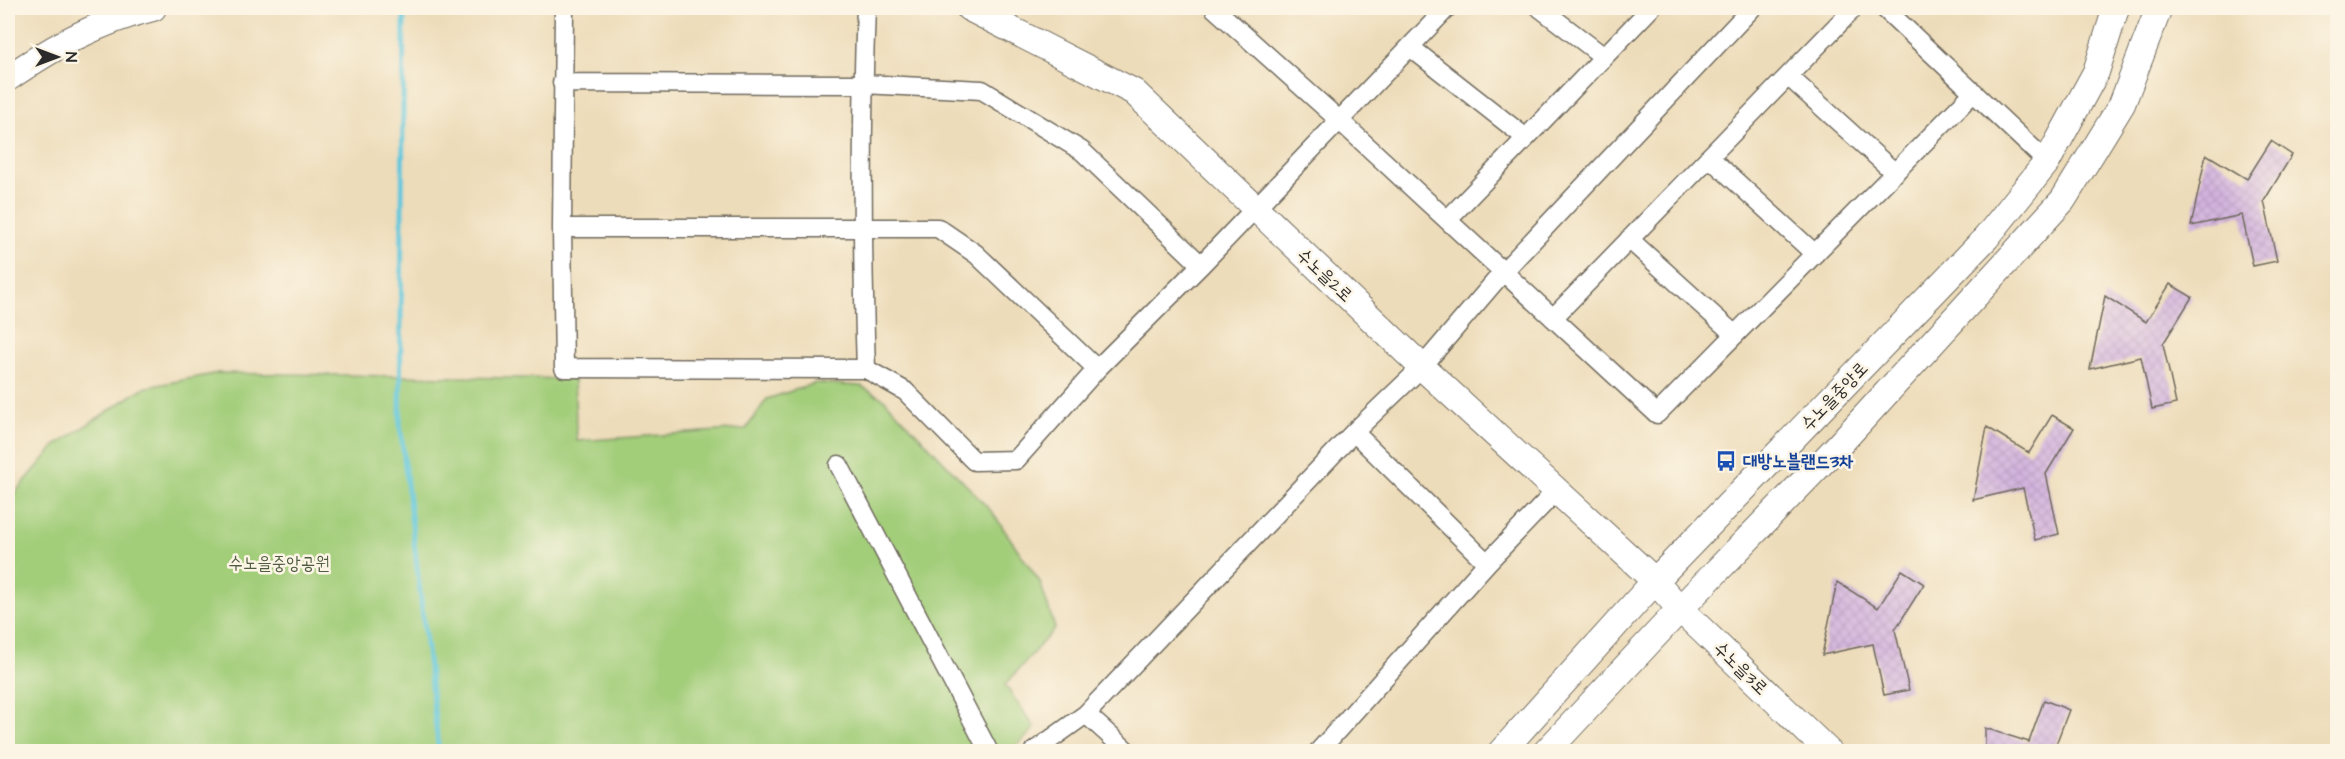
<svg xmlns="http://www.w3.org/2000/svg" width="2345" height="759" viewBox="0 0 2345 759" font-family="'Architects Daughter','Poor Story',sans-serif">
<defs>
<pattern id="building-cross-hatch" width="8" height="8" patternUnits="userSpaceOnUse" patternTransform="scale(1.5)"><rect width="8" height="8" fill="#d3b3de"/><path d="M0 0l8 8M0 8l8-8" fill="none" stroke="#b59abf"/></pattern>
</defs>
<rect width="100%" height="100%" fill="#fcf5e5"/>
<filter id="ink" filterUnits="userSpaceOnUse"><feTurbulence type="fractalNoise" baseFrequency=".0167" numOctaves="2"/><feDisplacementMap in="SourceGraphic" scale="12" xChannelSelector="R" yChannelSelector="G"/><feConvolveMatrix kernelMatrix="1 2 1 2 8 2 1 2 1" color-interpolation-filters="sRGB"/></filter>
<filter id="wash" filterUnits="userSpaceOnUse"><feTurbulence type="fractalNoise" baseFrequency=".008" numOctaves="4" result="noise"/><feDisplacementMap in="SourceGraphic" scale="24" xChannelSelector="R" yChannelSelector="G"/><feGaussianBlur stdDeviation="1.35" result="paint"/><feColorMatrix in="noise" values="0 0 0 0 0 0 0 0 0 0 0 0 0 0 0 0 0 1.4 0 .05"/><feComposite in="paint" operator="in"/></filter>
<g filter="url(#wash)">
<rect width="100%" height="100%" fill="#eddcb9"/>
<!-- green -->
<path fill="#a2cd79" stroke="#667c52" stroke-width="1.5" d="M218 373 574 379 577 441 746 429 767 399 816 383 861 386 884 399 992 512 1040 582 1055 628 1005 685 1035 728 1019 744 1006 751 8 752V501L55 446 143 388Z"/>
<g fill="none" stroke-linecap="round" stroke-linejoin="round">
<!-- stream -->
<path stroke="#61c7dd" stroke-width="5" d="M404 8 400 424 439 752"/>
</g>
<g id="blocks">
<!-- building -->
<path fill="url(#building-cross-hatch)" d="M2271 141 2292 155 2264 201 2277 261 2253 266 2242 215 2191 226 2206 154 2247 179Z
M2170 284 2192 297 2163 344 2176 404 2152 409 2141 357 2090 369 2105 296 2146 322Z
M2052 415 2074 428 2046 474 2059 534 2035 540 2023 488 1973 500 1987 427 2029 453Z
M1902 570 1924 584 1895 630 1909 690 1884 695 1873 644 1822 655 1837 582 1878 608Z
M2044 700 2069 710 2053 752H1985V728L2029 742Z"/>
</g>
</g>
<g filter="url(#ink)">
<use href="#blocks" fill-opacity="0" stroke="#6f695d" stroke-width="1.5"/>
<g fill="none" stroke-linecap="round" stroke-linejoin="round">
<!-- street casing -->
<g stroke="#6f695d" stroke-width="21">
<path id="street" d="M564 8 562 228 564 368 866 369 905 391 974 461 1016 460 1097 369 1201 265 1447 8
M1214 8 1339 120 1657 414 1974 92
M1540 8 1604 57
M1884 8 2047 162
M1410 47 1526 138
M1788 76 1895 173
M562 83 863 84 982 90 1082 151 1201 265
M1709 157 1815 254
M1447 220 1651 8
M562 228H938L976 254 1097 369
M1629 239 1735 335
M1553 318 1854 8
M866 369C862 248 861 128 866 8
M1354 432 1487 563
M839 465 989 752
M1086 714 1128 752
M1033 752 1086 714 1354 432 1422 367 1503 272 1752 8
M1318 752 1487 563 1556 491"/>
</g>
<!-- secondary casing -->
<g stroke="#6f695d" stroke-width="28">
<path id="secondary" d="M969 8 1134 92 1422 367 1655 581 1680 609 1829 752
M8 78C55 46 97 22 153 8
M1501 752 1655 581 1986 238 2047 162 2096 72 2116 8
M1546 752 1680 609 1837 447 2063 200 2122 104 2159 8"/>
</g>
<!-- street -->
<use href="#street" stroke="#fff" stroke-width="18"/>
<!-- secondary -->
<use href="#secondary" stroke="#fff" stroke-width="26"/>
</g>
</g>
<!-- icons -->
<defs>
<g id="bus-bare" transform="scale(1.62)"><path d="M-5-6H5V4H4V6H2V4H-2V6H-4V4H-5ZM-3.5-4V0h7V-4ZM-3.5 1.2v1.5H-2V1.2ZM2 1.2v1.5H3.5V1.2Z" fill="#1a4fb4" stroke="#fcf5e5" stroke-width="2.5" paint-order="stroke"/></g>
</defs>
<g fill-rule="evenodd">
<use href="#bus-bare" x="1726" y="461"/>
</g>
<g text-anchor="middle" stroke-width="5" stroke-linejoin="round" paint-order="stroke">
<!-- street labels -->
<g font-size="18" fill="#2b2b2b" stroke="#fcf5e5">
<text transform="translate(1325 275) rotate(43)" y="6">수노을2로</text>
<text transform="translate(1834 396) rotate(-46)" y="6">수노을중앙로</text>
<text transform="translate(1741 668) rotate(44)" y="6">수노을3로</text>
</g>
<!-- transit labels -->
<g font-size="18" font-weight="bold" fill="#164399" stroke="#fcf5e5" text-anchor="start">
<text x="1743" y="467">대방노블랜드3차</text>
</g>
<!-- park labels -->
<g font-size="18" fill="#4f5c42" stroke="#fcf5e5">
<text x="279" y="569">수노을중앙공원</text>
</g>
</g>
<!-- margin -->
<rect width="2345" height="759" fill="none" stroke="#fcf5e5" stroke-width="30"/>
<!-- north arrow -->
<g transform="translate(57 57) rotate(90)" stroke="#fcf5e5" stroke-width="4.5" paint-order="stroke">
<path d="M0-4.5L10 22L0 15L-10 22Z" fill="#2b2b2b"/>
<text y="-9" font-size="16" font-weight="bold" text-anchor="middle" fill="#2b2b2b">N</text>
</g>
</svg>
